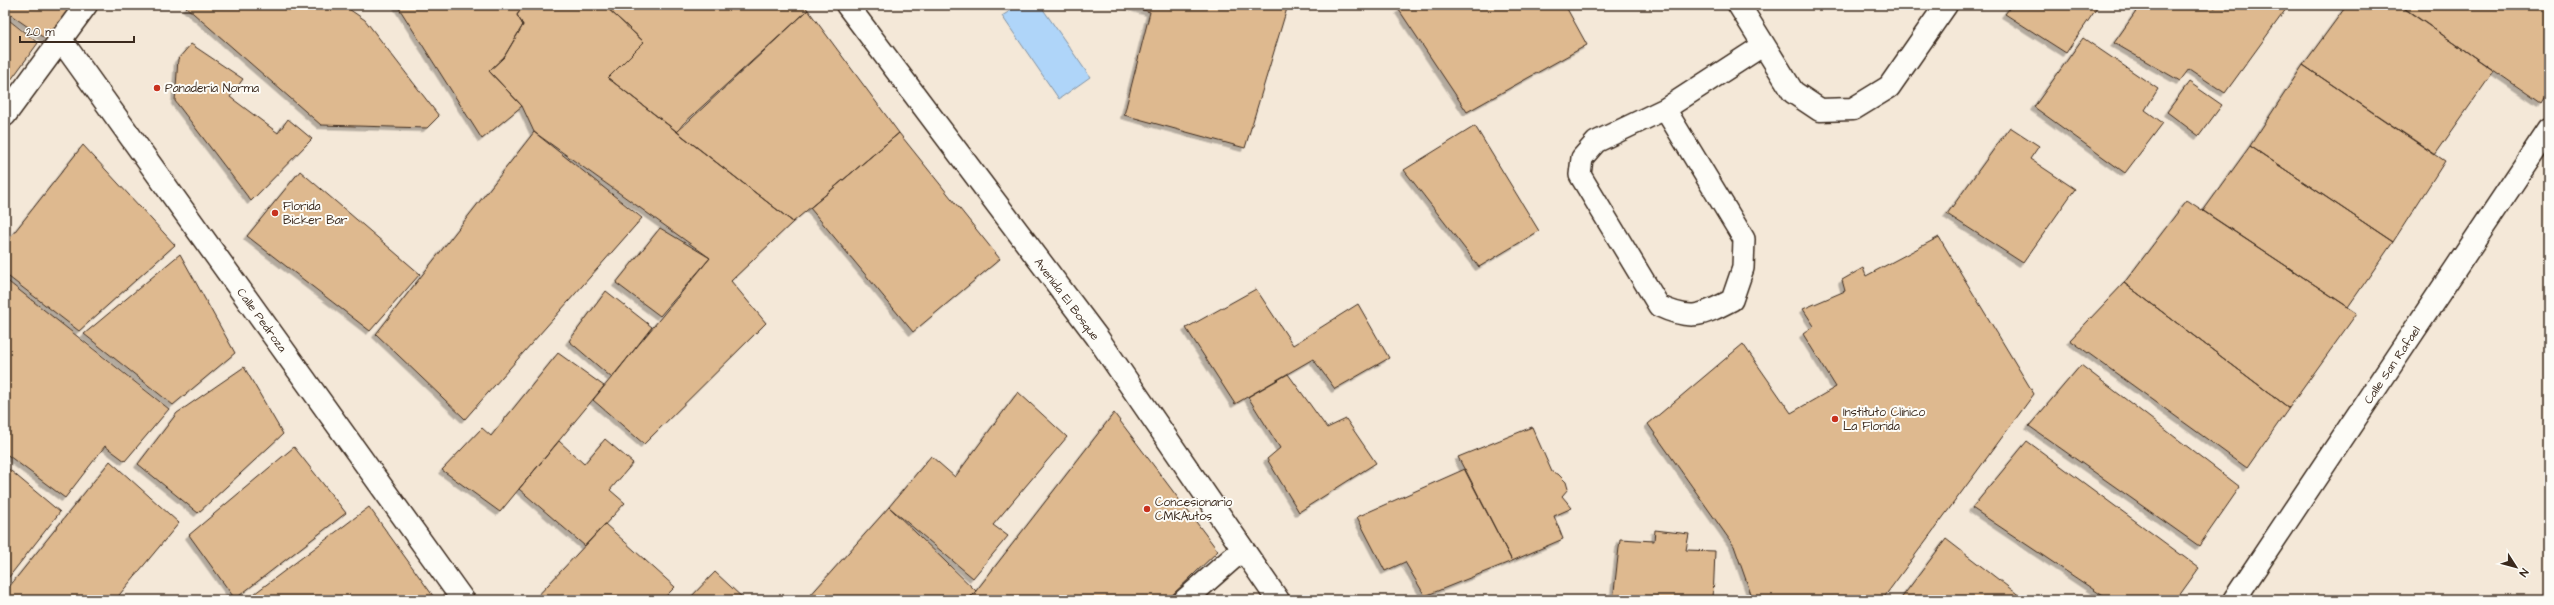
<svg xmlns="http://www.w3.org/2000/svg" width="2554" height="605" viewBox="0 0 2554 605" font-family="'Architects Daughter',sans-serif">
<defs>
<filter id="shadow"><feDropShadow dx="-3.5" dy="3.5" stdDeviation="0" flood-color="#0004"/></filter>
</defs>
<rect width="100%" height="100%" fill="#f4e8d8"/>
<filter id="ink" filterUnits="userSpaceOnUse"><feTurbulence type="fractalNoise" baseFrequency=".025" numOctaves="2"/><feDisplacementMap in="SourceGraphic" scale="8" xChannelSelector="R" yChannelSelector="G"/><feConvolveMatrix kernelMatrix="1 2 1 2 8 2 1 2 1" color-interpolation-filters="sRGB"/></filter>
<g filter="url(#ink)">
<!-- water -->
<path fill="#afd5f9" stroke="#8191a1" d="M1019 5H1040L1090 77 1059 99 1002 16Z"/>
<!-- building -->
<path fill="#deb98f" stroke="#3b2a1e" filter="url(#shadow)" d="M5 5H72L47 40 5 11Z
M188 5H343L365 20 439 116 427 128 321 125 186 7Z
M397 5H524L517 15 523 25 504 57 489 71 522 106 482 139Z
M524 5H604L644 42 608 78 793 222 731 281 766 323 644 444 593 400 710 258 534 132 522 106 489 71 504 57 523 25 517 15Z
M604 5H804L808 10 683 124 677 132 608 78 644 42Z
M1126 5H1288L1245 148 1124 115 1150 12Z
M1408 5H1565L1587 45 1467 112 1399 10Z
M2012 5H2099L2066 53 2005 14Z
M2138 5H2210L2215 8 2217 5H2289L2225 93 2189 69 2180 81 2114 43 2140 6Z
M2347 5H2400L2494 71 2435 155 2303 65Z
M2399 5H2549V90L2541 103Z
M808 10 899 133 793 222 677 132Z
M5 17 38 43 5 88Z
M2083 38 2158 89 2145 110 2163 123 2125 173 2034 107Z
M191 44 243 79 230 97 278 133 288 119 312 139 251 201 175 101 178 59Z
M2303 65 2445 161 2393 242 2250 146Z
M2189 82 2222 105 2199 136 2167 112Z
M1475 126 1539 231 1479 267 1404 170Z
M2010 127 2039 146 2030 159 2075 189 2023 263 1947 214Z
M534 132 642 218 465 419 376 334Z
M899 133 1000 259 913 332 810 208Z
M83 145 175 245 79 331 5 274V244Z
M2250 146 2393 242 2348 307 2203 211Z
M300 171 420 274 370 331 247 236Z
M2187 200 2357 313 2289 408 2124 283Z
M660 228 710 258 660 316 616 283Z
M1939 237 2034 394 1882 600H1753L1734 546 1648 424 1743 344 1791 413 1836 387 1803 334 1814 326 1803 309 1845 291 1842 280 1863 268 1866 276Z
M180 254 235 353 173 405 84 334Z
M5 279 169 409 125 461 105 446 65 498 5 453Z
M2124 283 2289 408 2247 468 2070 340Z
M1256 289 1293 345 1358 304 1389 358 1335 389 1313 359 1235 404 1186 328Z
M606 291 652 327 612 378 569 341Z
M558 353 604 386 500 512 442 470 482 428 491 436Z
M2081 365 2240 487 2199 546 2029 426Z
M244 367 283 434 198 513 138 464 177 413Z
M1288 374 1327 428 1346 419 1376 463 1299 512 1267 459 1280 448 1248 397Z
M1018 392 1067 437 993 525 1008 536 973 578 889 507 931 456 955 477Z
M1114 413 1218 551 1167 600H969Z
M1532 427 1552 472 1558 474 1566 482 1568 489 1562 496 1572 508 1554 516 1563 539 1512 561 1458 457Z
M605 439 633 463 610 490 625 503 585 546 519 489 559 441 584 464Z
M2027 441 2199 568 2176 600H2109L1972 508Z
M294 447 346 513 235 599 189 535Z
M110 461 179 523 115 600H5V592Z
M5 466 60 512 5 582Z
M1465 469 1512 561 1425 596 1405 562 1385 571 1357 517Z
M369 507 436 600H246Z
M889 507 976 591 967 600H810L808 598Z
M605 524 675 587 662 600H534Z
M1655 530 1689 534 1686 550 1715 551 1713 600H1613L1620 539 1654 541Z
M1946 539 2025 600H1900Z
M715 572 745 600H688Z"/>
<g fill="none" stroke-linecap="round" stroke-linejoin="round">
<!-- service casing -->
<g stroke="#3b2a1e" stroke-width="24">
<path id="service" d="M1665 109 1744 239 1743 268 1732 300C1701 316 1691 321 1659 306L1580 175 1582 158 1596 142 1665 109 1762 46"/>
</g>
<!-- minor casing -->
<g stroke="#3b2a1e" stroke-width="25">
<path id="minor" d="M847 5 1097 337 1278 600
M1739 5 1793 92 1820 110 1853 109 1889 87 1946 5
M61 40 463 600
M1185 600 1243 549
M2234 600 2549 129"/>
</g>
<!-- tertiary casing -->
<g stroke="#3b2a1e" stroke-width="25">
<path id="tertiary" d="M5 115 86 5"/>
</g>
<!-- service -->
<use href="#service" stroke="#fdfcf7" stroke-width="21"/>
<!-- minor -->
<use href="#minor" stroke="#fdfcf7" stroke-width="22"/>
<!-- tertiary -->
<use href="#tertiary" stroke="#fdfcf7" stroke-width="22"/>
</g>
</g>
<!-- markers -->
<g fill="#c8321e" stroke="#fdfcf7" stroke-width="1.5">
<circle cx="157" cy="88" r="4"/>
<circle cx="275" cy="213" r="4"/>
<circle cx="1835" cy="419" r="4"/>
<circle cx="1147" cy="509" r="4"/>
</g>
<g text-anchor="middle" stroke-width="4" stroke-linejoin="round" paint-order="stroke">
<!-- poi labels -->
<g font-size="12" fill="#3b2a1e" stroke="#fdfcf7" text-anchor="start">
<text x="165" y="92">Panadería Norma</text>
<text x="283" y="210">Florida<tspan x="283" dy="14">Bicker Bar</tspan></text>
<text x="1843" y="416">Instituto Clínico<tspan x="1843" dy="14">La Florida</tspan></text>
<text x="1155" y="506">Concesionario<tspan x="1155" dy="14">CMKAutos</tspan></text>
</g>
<!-- street labels -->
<g font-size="12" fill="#3b2a1e" stroke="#fdfcf7">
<text transform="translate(1067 299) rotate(53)" y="4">Avenida El Bosque</text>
<text transform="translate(262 320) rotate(54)" y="4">Calle Pedroza</text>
<text transform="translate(2392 365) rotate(-56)" y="4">Calle San Rafael</text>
</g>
</g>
<!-- margin -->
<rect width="2554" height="605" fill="none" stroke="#fdfcf7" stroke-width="20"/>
<rect x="10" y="10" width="2534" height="585" fill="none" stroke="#3b2a1e" stroke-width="1.5" filter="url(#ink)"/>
<!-- north arrow -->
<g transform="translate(2516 567) rotate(126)" stroke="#fdfcf7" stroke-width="3" paint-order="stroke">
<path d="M0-3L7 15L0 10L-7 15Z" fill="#3b2a1e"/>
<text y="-6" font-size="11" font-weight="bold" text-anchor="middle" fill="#3b2a1e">N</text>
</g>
<!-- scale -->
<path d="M20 36v6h114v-6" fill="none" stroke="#3b2a1e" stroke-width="2"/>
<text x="26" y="36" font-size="12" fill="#3b2a1e" stroke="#fdfcf7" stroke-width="3" paint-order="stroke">20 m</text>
</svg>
